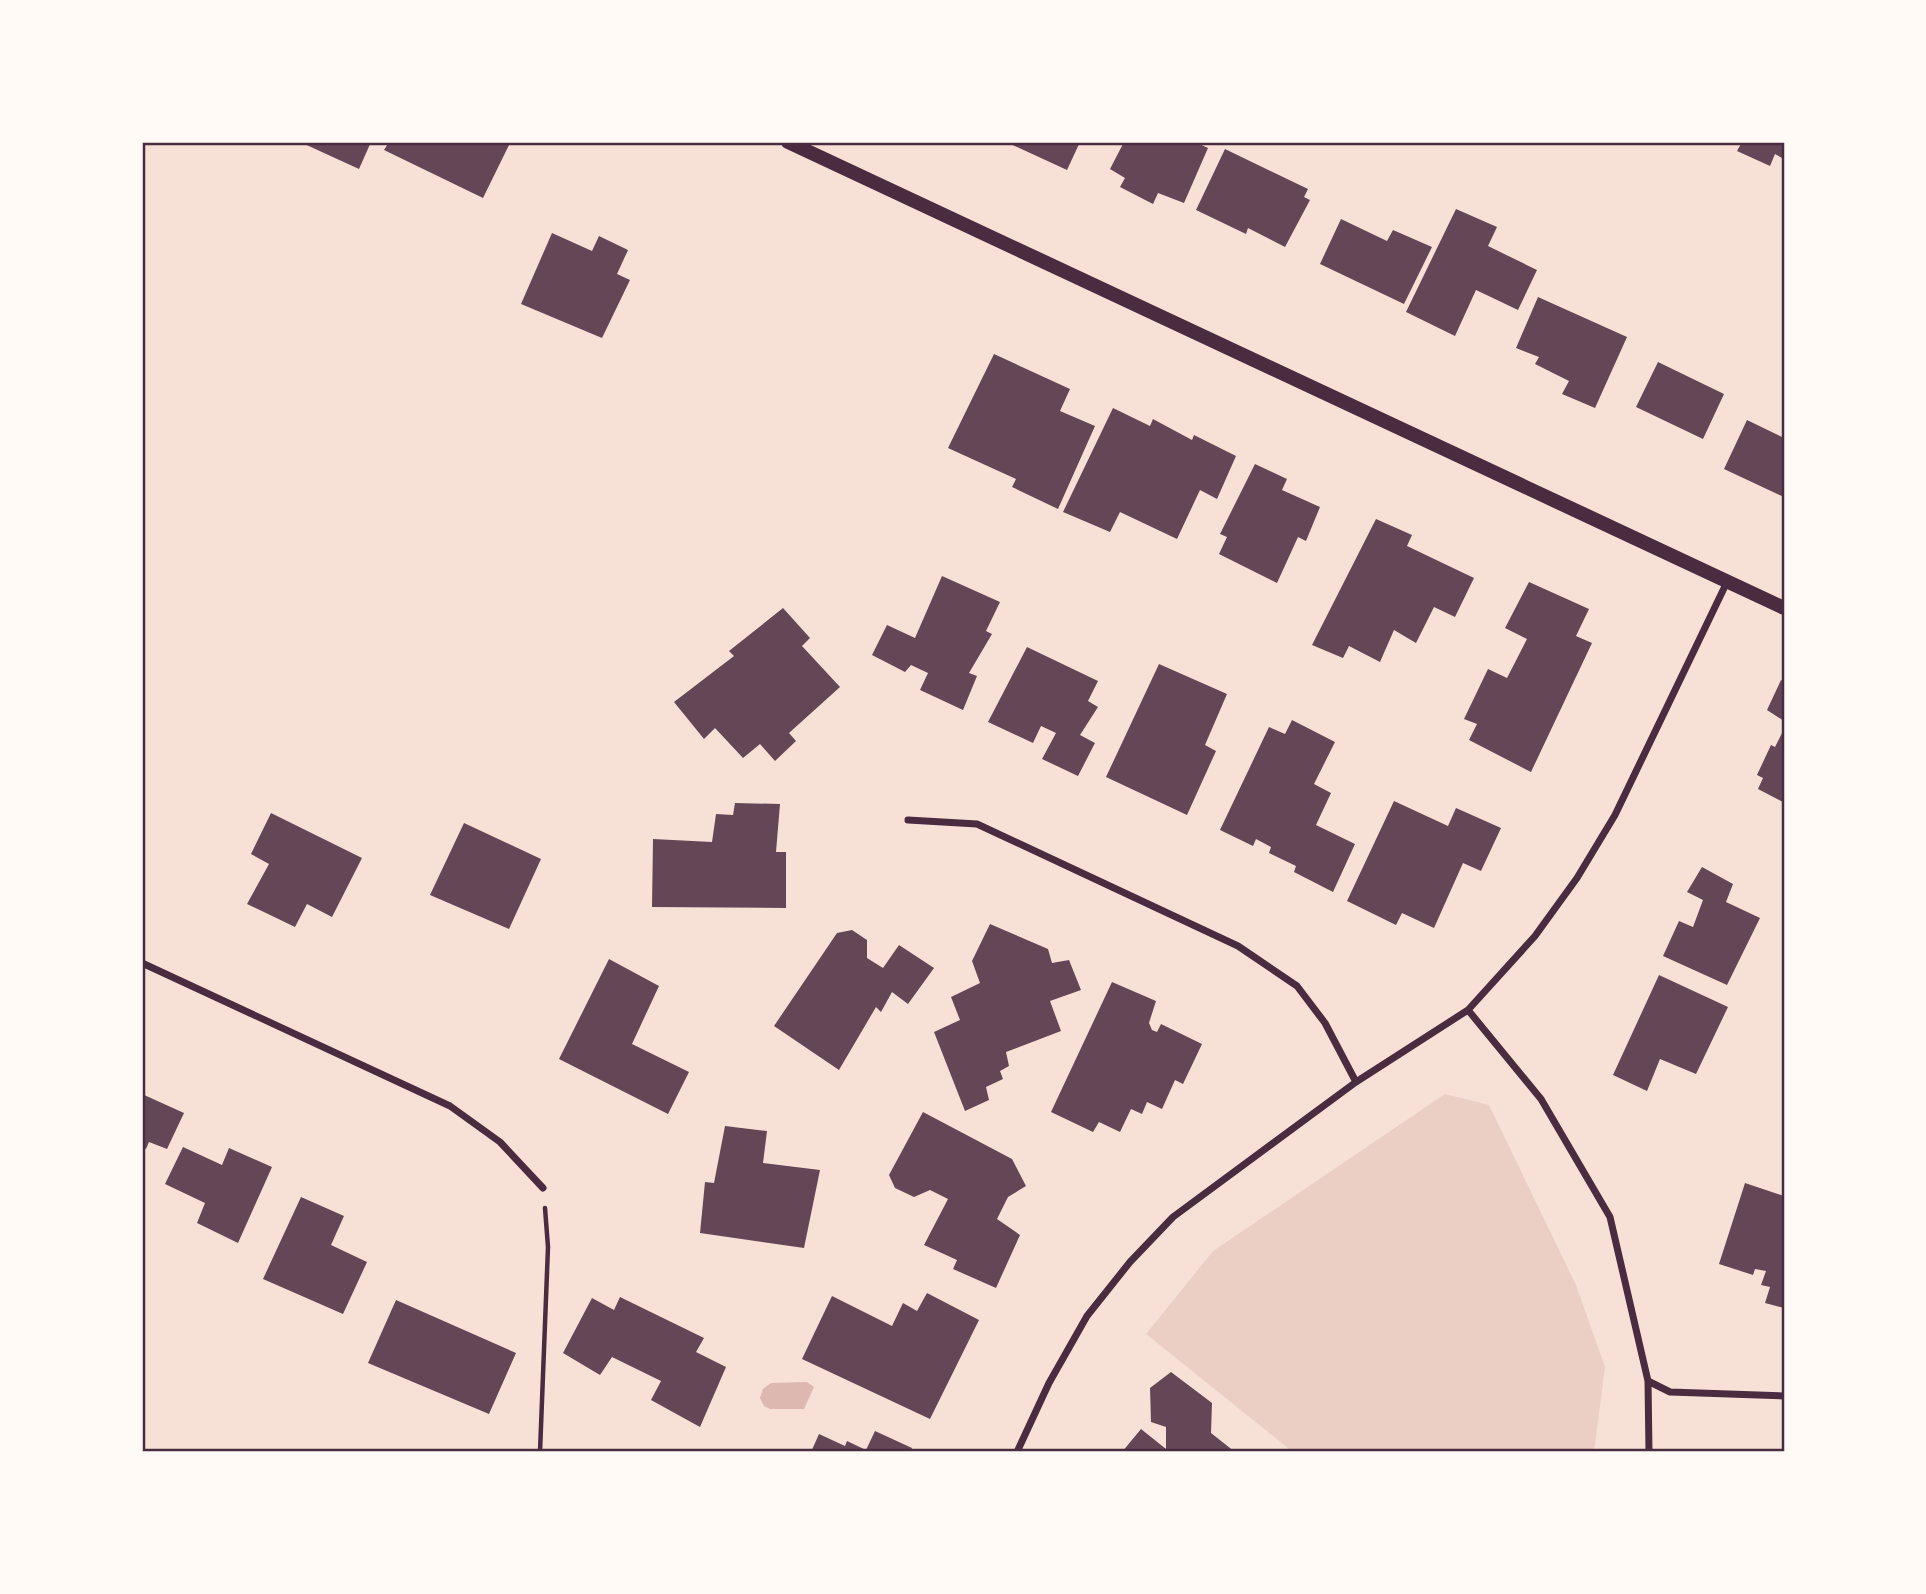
<svg xmlns="http://www.w3.org/2000/svg" width="1926" height="1594" viewBox="0 0 1926 1594" font-family="Poppins,sans-serif">
<rect width="100%" height="100%" fill="#f7e1d7"/>
<!-- green -->
<path fill="#ebcfc5" d="M1445 1094 1489 1105 1576 1285 1605 1367 1595 1445 1592 1452H1293L1146 1334 1213 1251Z"/>
<!-- water -->
<path fill="#dcb8b0" d="M807 1382 814 1387 804 1409H770L764 1406 760 1398 763 1389 771 1383Z"/>
<!-- building -->
<path fill="#644757" d="M300 142H371L359 169Z
M389 142H502L509 145 483 198 384 150Z
M1006 142H1080L1067 170Z
M1124 142H1195L1208 148 1184 203 1158 193 1153 204 1120 187 1125 178 1110 169Z
M1742 142H1784V159L1775 154 1770 166 1737 151Z
M1225 149 1308 189 1304 197 1310 200 1285 247 1248 228 1246 234 1196 210Z
M1456 209 1497 227 1488 246 1537 270 1518 310 1476 290 1455 336 1406 312Z
M1341 219 1387 241 1393 230 1432 247 1404 304 1320 264Z
M552 233 592 251 599 236 628 250 617 274 630 280 602 338 521 304Z
M1538 297 1627 337 1595 408 1562 394 1569 381 1535 364 1539 357 1516 348Z
M994 354 1070 389 1060 411 1095 426 1058 509 1012 487 1016 479 948 448Z
M1658 362 1724 394 1703 439 1636 407Z
M1113 408 1150 426 1153 419 1192 440 1194 435 1236 456 1217 499 1200 490 1177 539 1120 512 1110 532 1063 512Z
M1747 420 1784 438V497L1724 469Z
M1255 464 1287 479 1282 490 1320 507 1306 541 1298 537 1277 583 1219 554 1227 537 1220 534Z
M1376 519 1412 535 1407 546 1474 578 1455 617 1434 607 1416 643 1394 630 1380 662 1349 646 1343 658 1312 645Z
M942 576 1000 602 986 631 992 634 969 673 977 676 963 710 920 690 928 673 911 665 905 672 872 655 887 625 915 638Z
M1529 582 1589 609 1576 636 1592 643 1531 772 1469 740 1477 724 1464 719 1488 669 1507 678 1527 639 1505 628Z
M783 608 810 638 802 646 840 687 789 733 796 741 775 761 760 744 743 758 715 728 704 739 674 702 734 656 729 651Z
M1027 647 1098 681 1088 701 1098 707 1080 735 1095 743 1078 776 1042 759 1056 733 1041 726 1033 743 988 722Z
M1159 664 1227 694 1205 745 1216 751 1187 815 1106 777Z
M1781 680 1784 681V721L1767 710Z
M1292 720 1335 742 1314 784 1331 793 1316 825 1355 844 1333 892 1294 872 1296 866 1269 853 1271 847 1256 839 1253 846 1220 830 1269 727 1285 734Z
M1784 729V799L1783 802 1758 789 1763 778 1757 775 1771 745 1775 747Z
M1394 801 1448 826 1456 808 1501 828 1481 871 1463 863 1434 928 1402 913 1396 925 1347 901Z
M735 803 780 804 776 852H786V908L652 907 653 839 712 842 716 814 733 815Z
M271 813 362 858 332 917 307 904 295 927 247 904 269 864 251 854Z
M464 823 541 859 509 929 430 895Z
M1702 867 1733 884 1726 902 1760 918 1727 985 1663 956 1679 921 1693 927 1703 900 1687 892Z
M990 924 1048 949 1052 963 1069 960 1081 990 1050 1001 1061 1031 1006 1052 1009 1066 1000 1071 1003 1079 986 1087 989 1100 965 1111 934 1032 960 1020 951 997 980 983 972 961Z
M852 930 867 940V958L883 968 899 945 934 968 908 1004 892 992 881 1012 876 1007 839 1070 774 1026 837 933Z
M609 959 659 986 632 1044 689 1072 668 1114 559 1059Z
M1659 975 1728 1007 1696 1074 1660 1059 1647 1091 1613 1075Z
M1112 982 1156 1001 1149 1023 1152 1030 1157 1032 1161 1024 1202 1044 1183 1084 1175 1080 1162 1109 1147 1102 1142 1114 1131 1109 1120 1132 1099 1122 1093 1132 1051 1112Z
M142 1094 184 1113 167 1149 149 1142 146 1149 142 1147Z
M923 1112 1012 1159 1026 1186 1008 1197 997 1219 1020 1235 996 1288 953 1269 957 1260 924 1245 948 1199 930 1190 914 1197 895 1188 889 1175Z
M725 1126 767 1131 763 1163 820 1170 804 1248 700 1233 705 1182 714 1183Z
M183 1147 222 1165 229 1148 272 1167 238 1243 197 1223 205 1203 165 1184Z
M1745 1183 1784 1196V1308L1765 1303 1770 1287 1761 1285 1766 1271 1755 1269 1753 1275 1719 1264Z
M301 1197 344 1216 331 1245 367 1262 343 1314 263 1279Z
M927 1293 979 1320 930 1419 802 1359 832 1296 892 1326 903 1303 917 1311Z
M620 1297 704 1338 696 1352 726 1367 700 1427 651 1400 661 1381 612 1357 600 1375 563 1353 592 1298 614 1310Z
M396 1300 516 1353 489 1414 368 1363Z
M1171 1372 1212 1403 1211 1433 1235 1452H1122L1141 1429 1166 1449V1427L1151 1422 1150 1388Z
M875 1431 912 1448 911 1452H811L819 1434 845 1446 847 1441 866 1450Z"/>
<g fill="none" stroke-linecap="round" stroke-linejoin="round">
<!-- path -->
<path stroke="#4a2c40" stroke-width="4.5" d="M540 1452 548 1247 545 1208"/>
<!-- minor -->
<path stroke="#4a2c40" stroke-width="7" d="M908 820 977 824 1238 946 1297 986 1325 1023 1356 1082
M142 963 450 1106 500 1142 543 1188
M1468 1010 1541 1099 1610 1217 1648 1381 1649 1452
M1648 1381 1670 1392 1784 1396
M1017 1452 1049 1383 1087 1316 1130 1262 1173 1217 1356 1082 1468 1010 1535 936 1577 878 1615 815 1727 582"/>
<!-- secondary -->
<path stroke="#4a2c40" stroke-width="14" d="M788 142 1784 608"/>
</g>
<!-- border -->
<rect width="1926" height="1594" fill="none" stroke="#fffaf5" stroke-width="287"/>
<rect x="144" y="144" width="1639" height="1306" fill="none" stroke="#4a2c40" stroke-width="2.5"/>
</svg>
